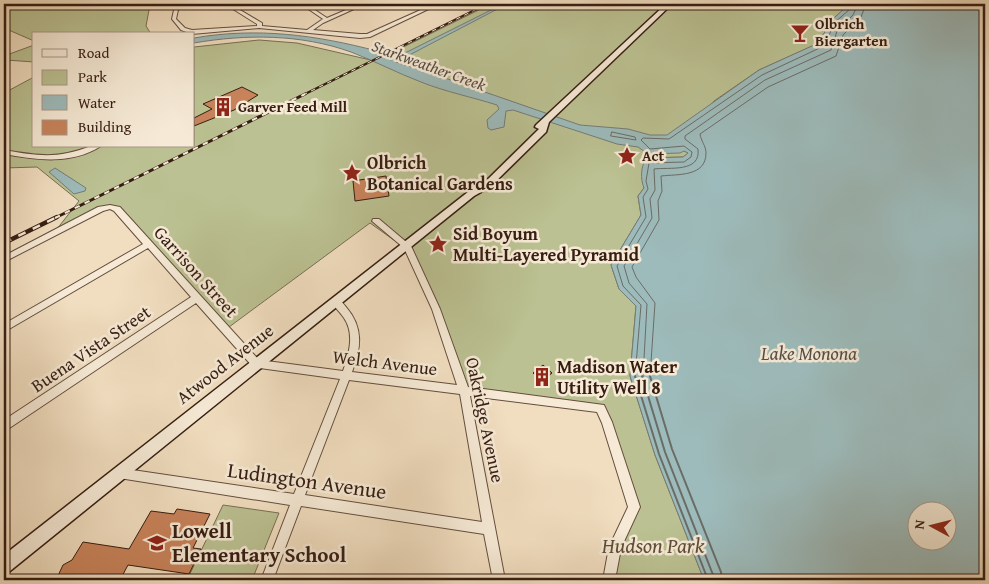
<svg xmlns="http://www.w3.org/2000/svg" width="989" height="584" viewBox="0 0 989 584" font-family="'Gentium Book Plus',serif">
<rect width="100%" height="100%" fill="#f1dec0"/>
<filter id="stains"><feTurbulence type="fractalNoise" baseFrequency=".004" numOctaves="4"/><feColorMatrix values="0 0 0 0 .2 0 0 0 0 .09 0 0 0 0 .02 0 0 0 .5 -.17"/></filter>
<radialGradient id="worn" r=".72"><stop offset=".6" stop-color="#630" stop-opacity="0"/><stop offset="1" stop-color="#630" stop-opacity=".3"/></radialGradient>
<!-- green -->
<path fill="#bbc192" stroke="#786f52" d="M14 4H158L149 10 146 26 151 34H34V41L4 28V7Z
M491 4H851L834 18 824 22 831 25 821 28 825 32 826 40 759 70 714 101 684 151 689 153 683 157 646 158 644 188 638 196 641 215 611 265 619 289 636 306 630 376 655 455 704 580H609L632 512 600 408 464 391 456 365 407 246 398 243 370 223 225 330 112 207 53 234 79 201 37 167 4 168V93L34 77V146H194V47L259 40 297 43 375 61Z
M34 45V62L6 60 4 56Z
M223 505 279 513 252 580H187Z"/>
<!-- water -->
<path fill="#9dbbbb" stroke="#747c77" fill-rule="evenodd" d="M503 4H507L396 62 460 83 464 82 481 87 482 91 580 125 628 129 650 135H667L759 70 825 40 820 38 825 32 821 28 830 25 824 22 834 18 848 5 985 4V580H704L655 455 630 376 636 306 619 289 611 265 641 215 638 196 644 188C640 178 641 167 646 158L683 157 688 153 684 151 680 153 648 154 638 147 617 144 513 110 506 111 504 127 491 130 488 128 487 120 499 109 497 105C472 97 446 92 421 82 397 73 375 61 351 52 301 34 246 34 194 43V38C257 27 316 35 377 51V54L391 60ZM916 512H946V542H916Z
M55 168 86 188 85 191 74 194 49 172Z"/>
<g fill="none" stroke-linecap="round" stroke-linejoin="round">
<!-- shore-far1 -->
<path stroke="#6a6c66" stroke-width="1" d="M612 132 635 137 636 140 611 136Z
M635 377 641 305 623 286 617 266 646 217 643 197 648 189 646 181 649 163 684 162 691 157 692 152 684 146 650 149 641 140 643 138 669 139 762 75 826 45 833 24 850 9 852 4
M643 377 647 304 629 283 624 266 652 218 650 199 655 190 654 169C669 167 701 173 698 149L685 139V136L765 80 831 50 837 31 853 15 858 4
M650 377 655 303 636 277 632 267 659 220 658 201 662 191 661 176C678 174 706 177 706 153 706 146 701 141 700 134L768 87 836 56 843 35 861 17 866 4"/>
<!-- shore -->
<path stroke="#6a6c66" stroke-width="2" d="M635 376 659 454 708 580
M642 376 665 452 715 580
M650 376 672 449 721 572 722 580"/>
</g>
<!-- building -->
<path fill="#c8835b" stroke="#361d12" d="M242 87 258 95 234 110 194 126V118L212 109 203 104Z
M386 176 389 196 355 201 353 181Z
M543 365 552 373 542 381 533 373Z
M177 509 210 514 193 548 201 549 189 574 128 565 120 580H56L63 565 72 560 83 542 129 549 151 511 174 514Z"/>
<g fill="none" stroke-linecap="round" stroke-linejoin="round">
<!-- street casing -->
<g stroke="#654d3e" stroke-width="2">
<path id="street" d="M180 4H184L178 10 176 19 185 28 192 30 257 26V24L225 4H230L262 23V26L307 30 323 19 301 4H306L327 18 360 4H365L323 23 313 30 360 34H367L434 4H439L370 37 360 38 259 28 192 34 181 30 172 19 174 10Z
M91 146H101C72 165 36 160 4 154V150C38 156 58 159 91 146Z
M110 205 120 207 259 360 343 371C349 354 355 334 344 318 340 312 335 308 332 302L333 300C339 298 342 302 346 307 364 328 361 348 352 372L457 385 432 309 404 248 372 221 373 219H379L411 246 440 309 468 387 604 405 612 422 640 507 621 548 615 580H603L609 547 628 507 602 423 597 412 470 396 505 580H493L484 534 301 506 273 580H261L290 505 119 478 115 477 113 473 115 469 119 468 294 494 340 379 253 367 196 303 8 429 4 431V420L191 297 148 248 4 332V324L143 244 114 211 110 209 103 211 4 262V256L98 207ZM349 380 460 394 482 522 305 495Z"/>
</g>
<!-- secondary casing -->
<g stroke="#361d12" stroke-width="3">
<path id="secondary" d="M666 4H672L549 122 546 132 490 187 474 196 10 571 4 573V555L468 192 484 183 539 129 535 127 536 125Z"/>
</g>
<!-- street -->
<use href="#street" fill="#f6ead6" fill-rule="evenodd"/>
<!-- secondary -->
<use href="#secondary" fill="#f6ead6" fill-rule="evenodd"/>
<!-- rail-far2 casing -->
<g stroke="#361d12" stroke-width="2.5">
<path id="rail-far2" d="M303 95 487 4"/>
</g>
<!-- rail-far1 casing -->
<g stroke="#361d12" stroke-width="3">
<path id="rail-far1" d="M55 218 305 94"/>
</g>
<!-- rail casing -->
<g stroke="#361d12" stroke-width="4.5">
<path id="rail" d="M4 243 57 217"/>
</g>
<!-- rail-far2 -->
<use href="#rail-far2" stroke="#f6ead6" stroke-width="1" stroke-dasharray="4.5" stroke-linecap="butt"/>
<!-- rail-far1 -->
<use href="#rail-far1" stroke="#f6ead6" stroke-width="2" stroke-dasharray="5.5" stroke-linecap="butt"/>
<!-- rail -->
<use href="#rail" stroke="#f6ead6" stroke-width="2.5" stroke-dasharray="8" stroke-linecap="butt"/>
</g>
<!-- icons -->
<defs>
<g id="bar-bare" transform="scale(1.5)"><path d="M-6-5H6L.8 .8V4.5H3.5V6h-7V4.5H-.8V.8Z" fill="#8f2418" stroke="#f6ead6" stroke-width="2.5" paint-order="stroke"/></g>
<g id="building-bare" transform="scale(1.5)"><path d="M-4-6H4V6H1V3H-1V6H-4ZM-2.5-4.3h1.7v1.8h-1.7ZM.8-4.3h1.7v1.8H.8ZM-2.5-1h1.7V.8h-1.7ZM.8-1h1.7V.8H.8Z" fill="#8f2418" stroke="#f6ead6" stroke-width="2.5" paint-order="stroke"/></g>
<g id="sight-bare" transform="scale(1.5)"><path d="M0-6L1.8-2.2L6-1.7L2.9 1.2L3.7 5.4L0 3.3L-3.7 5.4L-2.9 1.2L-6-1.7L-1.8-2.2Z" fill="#8f2418" stroke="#f6ead6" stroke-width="2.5" paint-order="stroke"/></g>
<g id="school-bare" transform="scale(1.5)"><path d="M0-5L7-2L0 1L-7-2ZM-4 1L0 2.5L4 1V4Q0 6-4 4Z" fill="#8f2418" stroke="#f6ead6" stroke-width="2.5" paint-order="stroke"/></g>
</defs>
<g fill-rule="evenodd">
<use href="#bar-bare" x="800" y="33"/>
<use href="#building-bare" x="223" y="107"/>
<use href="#sight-bare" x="627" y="156"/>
<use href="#sight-bare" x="352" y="173"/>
<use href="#sight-bare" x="438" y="244"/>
<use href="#building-bare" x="542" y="377"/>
<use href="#school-bare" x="157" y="543"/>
</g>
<g text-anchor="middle" stroke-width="5" stroke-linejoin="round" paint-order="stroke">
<!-- far-poi labels -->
<g font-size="15" font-weight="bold" fill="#361d12" stroke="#f6ead6" text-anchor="start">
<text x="815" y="29">Olbrich<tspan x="815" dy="17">Biergarten</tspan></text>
<text x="238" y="112">Garver Feed Mill</text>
<text x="642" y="161">Act</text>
</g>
<!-- far-water labels -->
<g font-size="16" font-style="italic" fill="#554c45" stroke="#f6ead6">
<text transform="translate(429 65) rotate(20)" y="6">Starkweather Creek</text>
</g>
<!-- poi labels -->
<g font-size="18" font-weight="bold" fill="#361d12" stroke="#f6ead6" text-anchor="start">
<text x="367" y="169">Olbrich<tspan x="367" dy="21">Botanical Gardens</tspan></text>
<text x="453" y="240">Sid Boyum<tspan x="453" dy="21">Multi-Layered Pyramid</tspan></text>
<text x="557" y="373">Madison Water<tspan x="557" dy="21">Utility Well 8</tspan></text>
</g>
<!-- street labels -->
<g font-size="18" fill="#361d12" stroke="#f6ead6">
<text transform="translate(196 272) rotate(48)" y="6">Garrison Street</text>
<text transform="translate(91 349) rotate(-34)" y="6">Buena Vista Street</text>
<text transform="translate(385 363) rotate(7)" y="6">Welch Avenue</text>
<text transform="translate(225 364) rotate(-38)" y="6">Atwood Avenue</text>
<text transform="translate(485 420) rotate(78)" y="6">Oakridge Avenue</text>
</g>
<!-- water labels -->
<g font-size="19" font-style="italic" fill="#554c45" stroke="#f6ead6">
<text x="809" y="360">Lake Monona</text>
</g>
<!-- near-street labels -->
<g font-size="21" fill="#361d12" stroke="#f6ead6">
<text transform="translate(307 481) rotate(8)" y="7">Ludington Avenue</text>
</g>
<!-- near-poi labels -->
<g font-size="21" font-weight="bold" fill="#361d12" stroke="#f6ead6" text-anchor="start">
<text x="172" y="538">Lowell<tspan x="172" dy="24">Elementary School</tspan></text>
</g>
<!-- near-park labels -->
<g font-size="21" font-style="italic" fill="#5e4e38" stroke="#f6ead6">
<text x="653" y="553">Hudson Park</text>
</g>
</g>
<!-- margin -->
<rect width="989" height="584" fill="none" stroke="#f1dec0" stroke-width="20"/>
<rect x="5" y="5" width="979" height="574" fill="none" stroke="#361d12" stroke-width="2.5"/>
<rect x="10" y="10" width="969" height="564" fill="none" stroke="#361d12"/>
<!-- legend -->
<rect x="32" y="32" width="162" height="115" fill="#f6ead6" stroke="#a99888"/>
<rect x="42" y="49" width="25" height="8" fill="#f6ead6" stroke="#a99888"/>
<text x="78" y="58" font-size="15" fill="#361d12">Road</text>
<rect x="42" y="70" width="25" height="15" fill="#bbc192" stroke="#a99888"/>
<text x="78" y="82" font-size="15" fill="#361d12">Park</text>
<rect x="42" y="95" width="25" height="15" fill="#9dbbbb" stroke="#a99888"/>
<text x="78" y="108" font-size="15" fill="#361d12">Water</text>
<rect x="42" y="120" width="25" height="15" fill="#c8835b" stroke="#a99888"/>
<text x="78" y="132" font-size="15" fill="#361d12">Building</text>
<!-- north arrow -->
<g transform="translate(932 526) rotate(277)"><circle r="24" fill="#f6ead6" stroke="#a99888"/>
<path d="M0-4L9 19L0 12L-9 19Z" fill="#8f2418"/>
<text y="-8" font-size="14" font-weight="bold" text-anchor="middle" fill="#361d12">N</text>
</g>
<rect width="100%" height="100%" filter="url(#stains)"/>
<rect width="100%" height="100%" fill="url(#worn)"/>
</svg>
